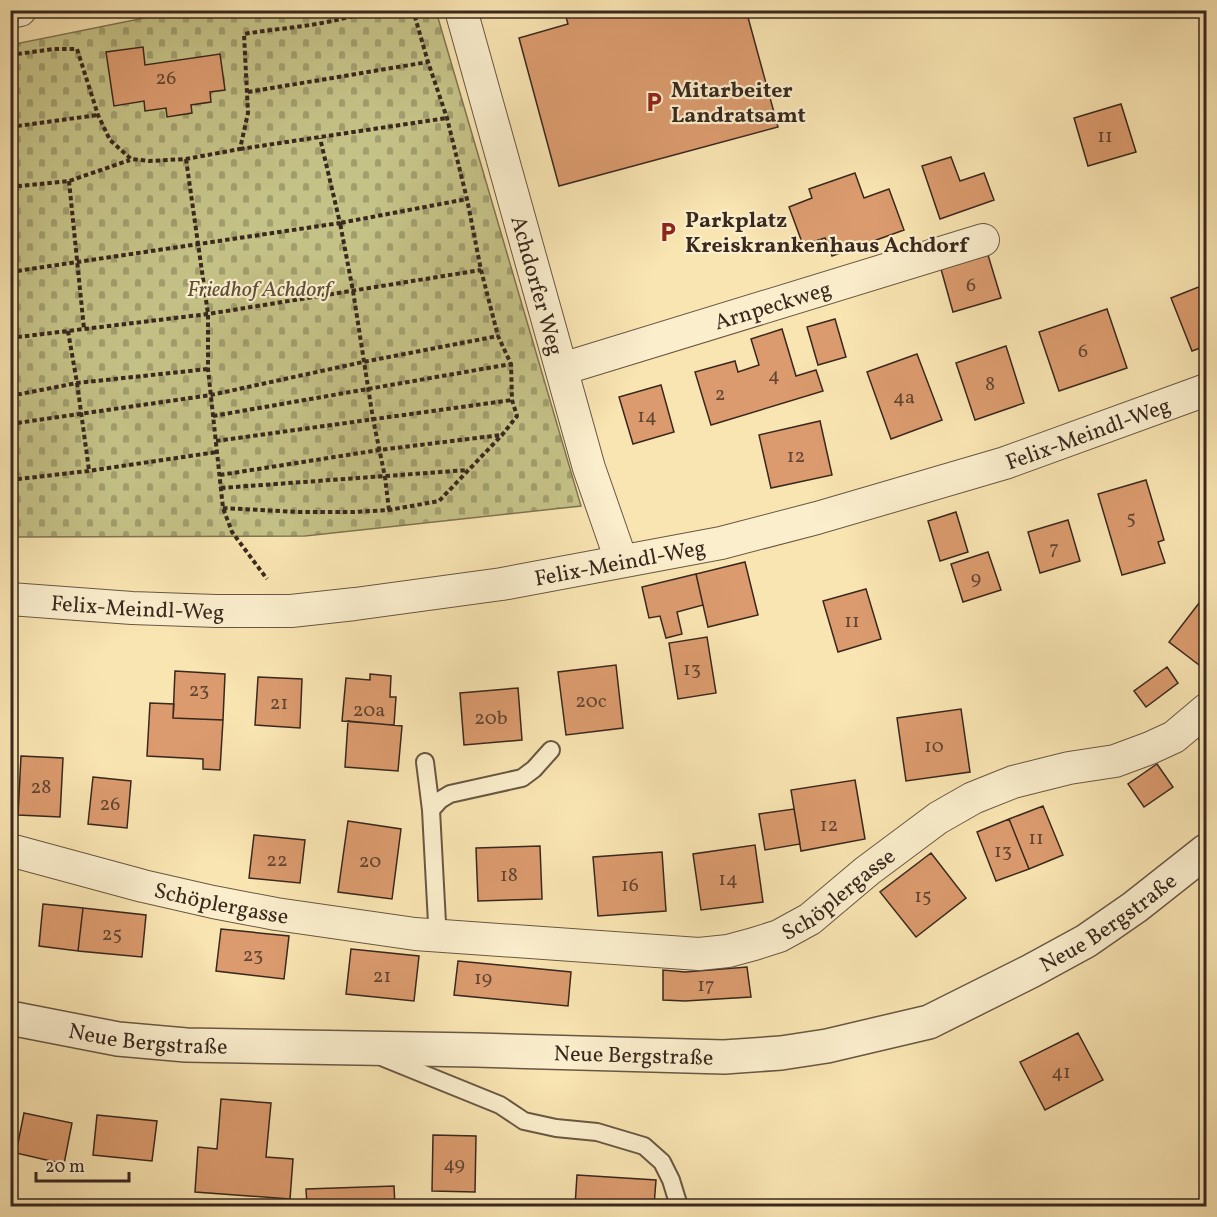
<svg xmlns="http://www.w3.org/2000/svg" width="1217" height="1217" viewBox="0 0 1217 1217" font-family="Vollkorn,serif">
<defs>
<pattern id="cemetery-stones" width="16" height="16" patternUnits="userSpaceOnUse" patternTransform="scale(1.5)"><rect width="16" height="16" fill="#c5c287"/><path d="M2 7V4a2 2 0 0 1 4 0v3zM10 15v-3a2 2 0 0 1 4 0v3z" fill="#a19e6e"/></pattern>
</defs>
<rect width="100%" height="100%" fill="#f9e5b2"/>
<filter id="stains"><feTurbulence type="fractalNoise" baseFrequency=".00333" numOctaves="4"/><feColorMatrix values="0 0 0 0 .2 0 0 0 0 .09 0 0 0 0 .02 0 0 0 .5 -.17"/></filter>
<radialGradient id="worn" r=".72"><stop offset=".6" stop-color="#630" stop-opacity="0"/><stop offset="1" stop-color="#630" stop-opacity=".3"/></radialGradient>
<!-- cemetery -->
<path fill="url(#cemetery-stones)" stroke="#7f7552" stroke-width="1.5" d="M179 11H436L581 506 305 536 11 537 10 45Z"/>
<!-- building -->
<path fill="#db9b6e" stroke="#39281e" stroke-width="1.5" d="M564 10H602L604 15 621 10H746L778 127 559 186 519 38 568 24Z
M1043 10H1058V11L1045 15Z
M143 47 145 65 220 54 225 90 210 92 211 102 191 105 192 113 167 117 166 108 145 111 144 101 114 106 106 52Z
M1121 104 1136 152 1088 166 1074 118Z
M951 157 960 181 984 173 994 200 940 219 922 166Z
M855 173 864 198 889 189 904 230 832 256 825 238 803 245 789 207 812 198 809 189Z
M988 255 1001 298 953 312 941 269Z
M1206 284V346L1192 351 1171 298Z
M1107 309 1127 368 1059 391 1039 332Z
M835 319 846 357 818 365 807 327Z
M782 329 796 376 816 370 823 391 711 425 695 372 735 361 738 372 759 365 751 339Z
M1006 346 1024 403 975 420 956 363Z
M917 354 942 420 891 439 867 372Z
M661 385 674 432 633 444 619 397Z
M820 421 832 475 771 488 759 435Z
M1146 480 1164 540 1158 542 1165 563 1122 575 1098 494Z
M956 512 968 552 940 561 928 521Z
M1068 520 1080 561 1040 573 1028 532Z
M988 552 1001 590 963 602 951 564Z
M745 562 758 615 708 627 696 574Z
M696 574 703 605 677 612 682 634 666 638 660 616 649 618 642 587Z
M866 589 881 639 838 652 823 601Z
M1206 594V664L1203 668 1169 642Z
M707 637 716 693 678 699 669 643Z
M616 665 623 728 566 735 558 672Z
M1167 667 1178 683 1146 707 1134 691Z
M175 671 225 674 223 720 173 718Z
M370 674 391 676 390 697H396L394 725 342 721 346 678 370 680Z
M258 677 302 679 300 728 255 725Z
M518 688 522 740 464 745 460 693Z
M150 703 174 704 173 718 223 720 220 770 203 769V759L147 756Z
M961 709 970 772 906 781 897 718Z
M348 721 402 726 398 771 345 767Z
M1206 734V750L1199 740Z
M21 756 63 758 60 817 18 815Z
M1157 764 1173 787 1144 807 1128 784Z
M93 777 131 781 127 828 88 824Z
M855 780 865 839 801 851 791 790Z
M1043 806 1063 855 1029 869 1009 819Z
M794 809 800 844 765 850 759 814Z
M1009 819 1029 869 996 881 977 832Z
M348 821 401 829 392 899 338 892Z
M254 835 305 840 300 883 249 878Z
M755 845 763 902 701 910 693 854Z
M540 846 542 899 478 901 476 848Z
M662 852 666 911 598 916 593 857Z
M931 853 966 898 916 937 880 892Z
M43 904 83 908 78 951 39 946Z
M83 908 146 915 142 957 78 951Z
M221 929 289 936 284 979 216 971Z
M351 949 419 956 414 1001 346 994Z
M458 961 571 972 568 1006 454 995Z
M747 967 751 997 685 1001 663 1000V970L685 972Z
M1078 1033 1103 1080 1045 1110 1020 1062Z
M221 1099 271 1103 266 1157 293 1159 290 1199 195 1192 198 1147 217 1149Z
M24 1113 72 1123 64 1164 16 1153Z
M97 1115 157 1121 152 1161 93 1155Z
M433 1135 476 1136 475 1192 432 1191Z
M577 1175 656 1180 654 1206H575Z
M394 1186 395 1206H307L306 1189Z"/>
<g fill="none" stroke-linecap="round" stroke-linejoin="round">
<!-- service casing -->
<g stroke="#695743" stroke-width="20">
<path id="service" d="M425 762 431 810
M435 935 437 923 431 810 440 800 450 794 522 778 534 769 551 750
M384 1058 500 1105 524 1121 556 1128 597 1132 644 1146 662 1162 671 1180 679 1206"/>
</g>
<!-- minor casing -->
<g stroke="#695743" stroke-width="34">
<g id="minor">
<path id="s1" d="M461 10 589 468 621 560"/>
<path d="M10 12 20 10"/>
<path id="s2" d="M562 369 983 240"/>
<path id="s3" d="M10 599 132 608 216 611H291L355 604 502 584 721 543 817 518 1005 463 1206 390"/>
<path id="s4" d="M10 850 143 886 213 902 276 914 415 934 699 954 728 951 754 944 779 936 810 919 867 871 938 818 973 798 1013 782 1069 768 1115 761 1150 748 1174 737 1206 710"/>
</g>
</g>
<!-- tertiary casing -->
<g stroke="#695743" stroke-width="36">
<g id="tertiary">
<path id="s5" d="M10 1018 118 1039 186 1045 476 1050 724 1057 781 1053 827 1046 929 1022 1031 971 1086 941 1135 907 1206 851"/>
</g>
</g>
<!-- path -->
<path stroke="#39281e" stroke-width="4" stroke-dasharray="4.5 3" stroke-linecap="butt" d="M10 55 54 49H77L98 115 110 140 131 159 149 161 186 159 240 149 248 113 244 34C286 27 329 26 370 10
M248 92 428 62
M10 127 98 115
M240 149 447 118
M186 159 208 314V369L223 508 232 532 267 579
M69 181 84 329
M10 187 69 181 130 160
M10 272 340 223 320 138
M68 331 77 383 89 470
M10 338 208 314 481 270
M10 396 77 383 208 369
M213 416 511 364
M10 424 211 395 363 362 498 336
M216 441 512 400
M220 475 379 450 501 435
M10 480 88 471 217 452
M221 488 468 470
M223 508 298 512H353L389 510 439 501 502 435 517 416 512 400 511 364 498 336 481 270 467 199 447 118 428 62 413 10
M389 510 385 477 373 419 353 291 340 223 467 199"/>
<!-- service -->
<use href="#service" stroke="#fbeecd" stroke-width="16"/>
<!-- minor -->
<use href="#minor" stroke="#fbeecd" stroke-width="32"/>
<!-- tertiary -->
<use href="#tertiary" stroke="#fbeecd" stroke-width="33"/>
</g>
<!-- icons -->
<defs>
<g id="parking-bare" transform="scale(1.62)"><path d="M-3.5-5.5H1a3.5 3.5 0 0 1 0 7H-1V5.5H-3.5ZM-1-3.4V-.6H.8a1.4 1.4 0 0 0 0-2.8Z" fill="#8f2418" stroke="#fbeecd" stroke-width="2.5" paint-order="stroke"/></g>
</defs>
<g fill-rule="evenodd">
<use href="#parking-bare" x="654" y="102"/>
<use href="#parking-bare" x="668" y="232"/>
</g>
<g text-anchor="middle" stroke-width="4.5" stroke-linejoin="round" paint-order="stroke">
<!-- number labels -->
<g font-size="20" fill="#624532">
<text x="166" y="84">26</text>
<text x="1105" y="142">11</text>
<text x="971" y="291">6</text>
<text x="1083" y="357">6</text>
<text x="774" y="381">4</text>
<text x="990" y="390">8</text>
<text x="720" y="400">2</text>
<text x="904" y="403">4a</text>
<text x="647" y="422">14</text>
<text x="796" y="462">12</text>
<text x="1131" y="524">5</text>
<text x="1054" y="554">7</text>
<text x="976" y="584">9</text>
<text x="852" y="627">11</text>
<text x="692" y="675">13</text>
<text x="199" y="696">23</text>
<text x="591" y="707">20c</text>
<text x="279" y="709">21</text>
<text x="369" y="716">20a</text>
<text x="491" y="724">20b</text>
<text x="934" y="752">10</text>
<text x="41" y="793">28</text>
<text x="110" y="810">26</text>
<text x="829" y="831">12</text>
<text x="1036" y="844">11</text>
<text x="1003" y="857">13</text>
<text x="277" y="866">22</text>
<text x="370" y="867">20</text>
<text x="509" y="881">18</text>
<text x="728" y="885">14</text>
<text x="630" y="891">16</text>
<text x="923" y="902">15</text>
<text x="112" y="940">25</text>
<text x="253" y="961">23</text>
<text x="382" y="982">21</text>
<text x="483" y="984">19</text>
<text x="706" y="991">17</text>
<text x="1061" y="1078">41</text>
<text x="454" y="1170">49</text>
</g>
<!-- poi labels -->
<g font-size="22" font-weight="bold" fill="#39281e" stroke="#fbeecd" text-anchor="start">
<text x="671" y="97">Mitarbeiter<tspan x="671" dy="25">Landratsamt</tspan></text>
<text x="685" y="227">Parkplatz<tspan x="685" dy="25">Kreiskrankenhaus Achdorf</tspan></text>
</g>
<!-- street labels -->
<g font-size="22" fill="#39281e" stroke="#fbeecd">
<text dy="8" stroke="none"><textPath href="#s1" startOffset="286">Achdorfer Weg</textPath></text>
<text dy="8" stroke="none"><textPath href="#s2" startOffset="220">Arnpeckweg</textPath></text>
<text dy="8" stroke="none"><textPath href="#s3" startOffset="1100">Felix-Meindl-Weg</textPath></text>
<text dy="8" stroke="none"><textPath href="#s3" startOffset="614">Felix-Meindl-Weg</textPath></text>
<text dy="8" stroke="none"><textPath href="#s3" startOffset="128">Felix-Meindl-Weg</textPath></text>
<text dy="8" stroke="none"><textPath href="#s4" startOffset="854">Schöplergasse</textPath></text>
<text dy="8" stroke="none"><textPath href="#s4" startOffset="218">Schöplergasse</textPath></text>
<text dy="8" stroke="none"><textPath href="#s5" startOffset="1130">Neue Bergstraße</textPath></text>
<text dy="8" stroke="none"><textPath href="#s5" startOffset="140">Neue Bergstraße</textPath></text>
<text dy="8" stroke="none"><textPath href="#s5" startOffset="626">Neue Bergstraße</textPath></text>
</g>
<!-- park labels -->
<g font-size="22" font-style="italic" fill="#5c4e38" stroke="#fbeecd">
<text x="259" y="296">Friedhof Achdorf</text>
</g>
</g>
<!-- margin -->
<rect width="1217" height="1217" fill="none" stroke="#f9e5b2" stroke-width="36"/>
<rect x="12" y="12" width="1193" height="1193" fill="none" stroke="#39281e" stroke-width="3"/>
<rect x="18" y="18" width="1181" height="1181" fill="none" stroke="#39281e" stroke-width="1.5"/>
<!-- scale -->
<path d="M36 1172v9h93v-9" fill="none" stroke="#39281e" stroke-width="3"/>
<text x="45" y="1172" font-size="18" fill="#39281e" stroke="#fbeecd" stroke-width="4.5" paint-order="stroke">20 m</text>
<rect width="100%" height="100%" filter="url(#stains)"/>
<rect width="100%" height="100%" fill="url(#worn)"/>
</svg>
